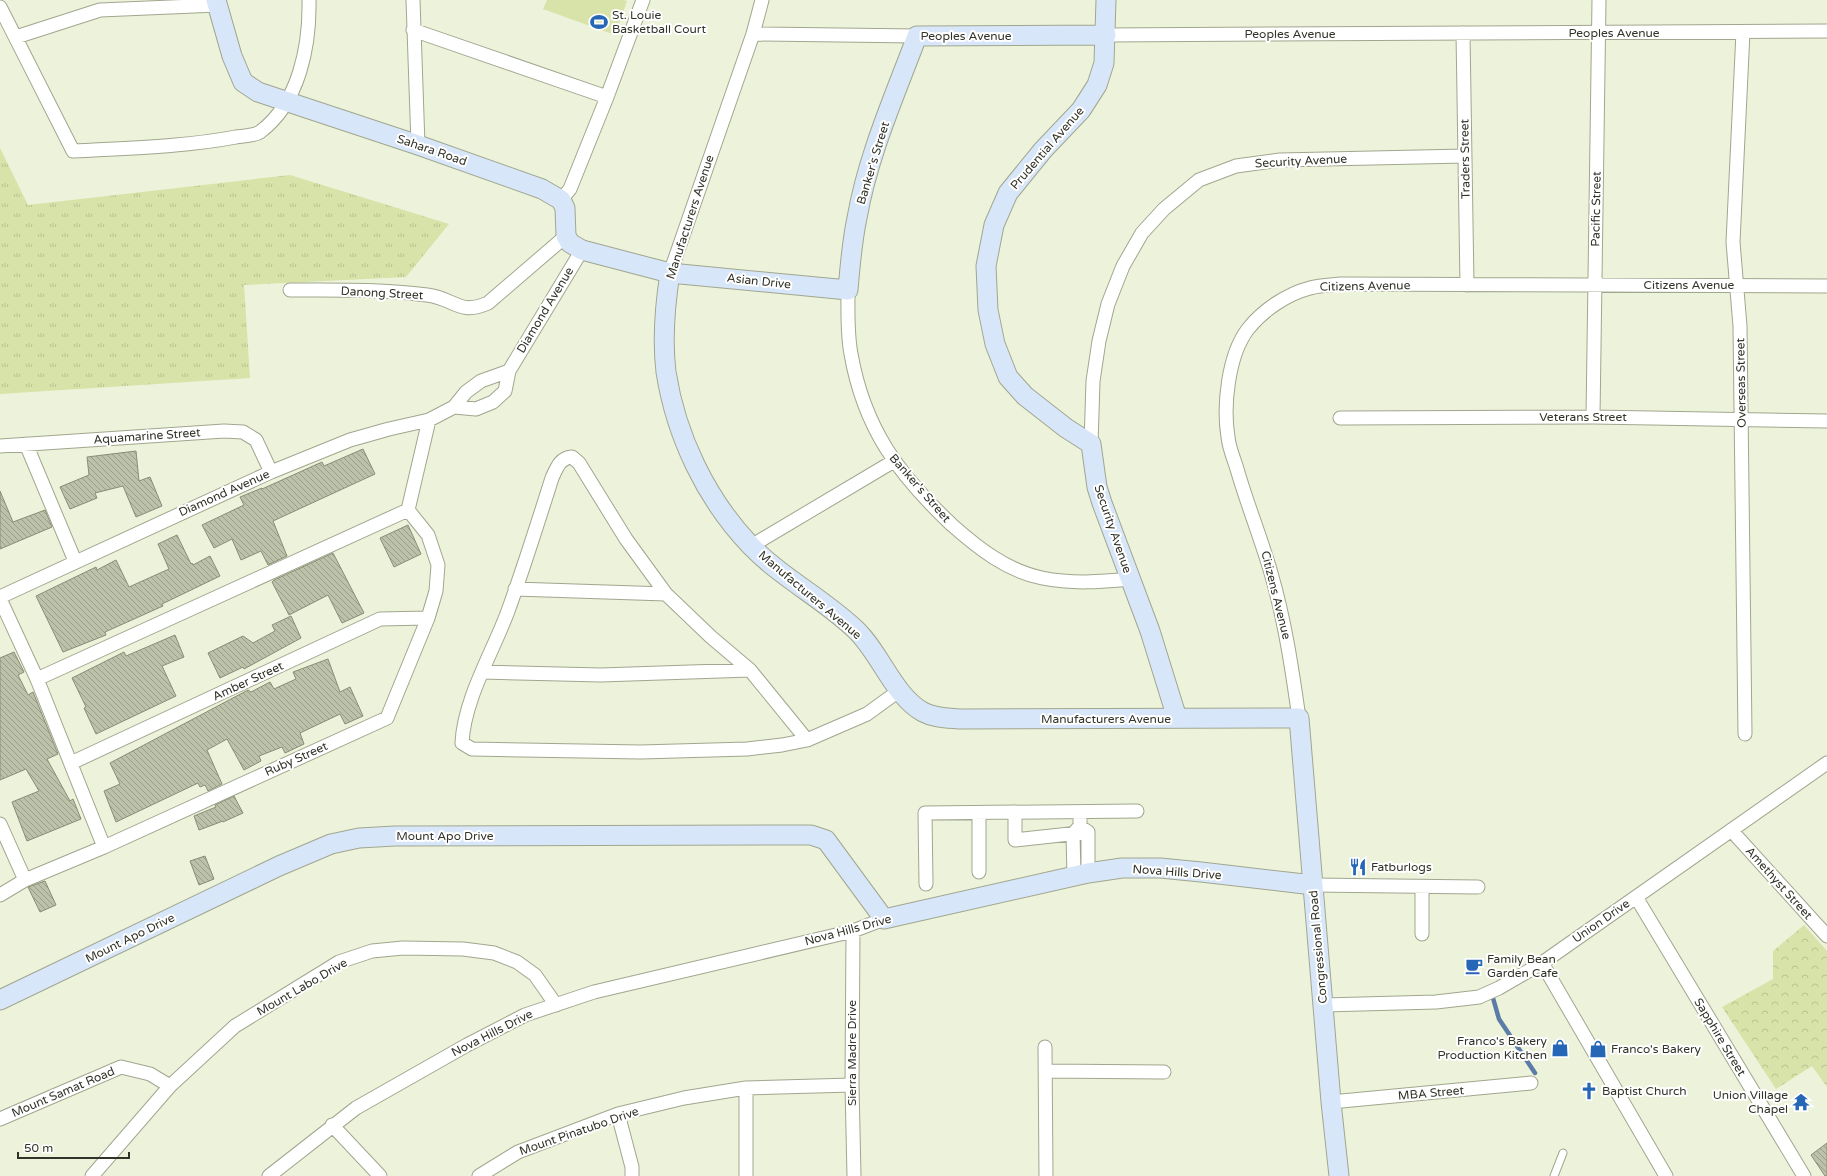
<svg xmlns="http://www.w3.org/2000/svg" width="1827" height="1176" viewBox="0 0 1827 1176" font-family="'Varela Round',sans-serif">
<defs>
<pattern id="grass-tufts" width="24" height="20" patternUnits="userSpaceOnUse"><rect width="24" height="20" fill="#d7e3a8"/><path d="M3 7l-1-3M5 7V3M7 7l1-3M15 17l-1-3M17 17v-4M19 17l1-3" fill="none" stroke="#b9c391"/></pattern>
<pattern id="park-crowns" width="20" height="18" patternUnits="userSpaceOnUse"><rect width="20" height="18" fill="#d7e3a8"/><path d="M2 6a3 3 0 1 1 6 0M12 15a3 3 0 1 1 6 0" fill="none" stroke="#b9c391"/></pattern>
<pattern id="building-back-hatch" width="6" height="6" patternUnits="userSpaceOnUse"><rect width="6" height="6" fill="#bcc1aa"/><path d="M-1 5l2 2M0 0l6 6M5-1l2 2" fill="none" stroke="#999d8a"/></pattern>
</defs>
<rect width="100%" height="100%" fill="#edf2da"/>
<!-- grass -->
<path fill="url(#grass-tufts)" d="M0 148 28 205 290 175 449 224 406 277 244 285 250 378 0 394Z"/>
<!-- park -->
<path fill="url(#park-crowns)" d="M1804 925 1827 951V1087L1812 1066 1776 1089 1722 1007 1773 979V951Z"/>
<!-- garden -->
<path fill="#d7e3a8" d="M547 0H624L627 1 615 35 543 9Z"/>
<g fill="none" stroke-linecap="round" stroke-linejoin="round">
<!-- stream -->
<path stroke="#5a7ca6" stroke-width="4.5" d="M1493 998 1499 1019 1535 1073"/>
</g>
<!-- building -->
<path fill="url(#building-back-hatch)" stroke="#888d77" d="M363 449 375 474 273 521 287 556 268 565 261 551 241 560 232 539 214 548 202 525 244 505 240 497 262 488V489L322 462 324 466Z
M136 451 139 481 150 477 162 506 136 517 123 486 95 493 97 498 70 509 60 487 89 475 87 457Z
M0 491 13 522 45 510 52 527 0 549Z
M408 525 421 554 394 567 380 538Z
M177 535 191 564 192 563 193 565 210 556 220 576 162 604 163 606 105 632 106 635 63 652 36 596 96 567 97 570 116 560 129 587 169 569 158 544Z
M333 553 364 613 342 623 328 595 289 615 272 582 274 580Z
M291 616 301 638 244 669 243 667 220 678 208 653 243 636 253 643 275 631 272 625Z
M175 635 184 657 162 666 176 696 96 734 84 708 86 707 72 678 124 652 126 656Z
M14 652 24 672 18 675 28 695 33 692 58 754 47 759 70 801 73 799 81 819 27 841 12 802 39 791 26 769 0 780V658Z
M328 659 340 692 350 687 363 716 345 724 340 714 300 733 304 744 285 753 282 747 259 756 261 761 244 770 227 739 207 750 222 784 208 791 205 785 200 787 198 783 116 822 104 791 120 784 110 763 248 690 251 692 270 682 274 689 296 679 293 672Z
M234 796 243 813 223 822V821L199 830 194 816 216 807 215 805Z
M205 856 214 879 199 885 190 861Z
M45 881 56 905 40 912 28 887Z
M1827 1143V1176H1825L1811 1155Z"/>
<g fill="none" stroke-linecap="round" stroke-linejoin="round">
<!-- lane casing -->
<g stroke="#a1a68f" stroke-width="9">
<path id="lane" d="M1554 1176 1563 1153"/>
</g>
<!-- street casing -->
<g stroke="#a1a68f" stroke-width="15">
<path id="street" d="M413 0 418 145
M0 7 73 151C127 148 183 147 236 137 243 136 254 136 260 132 299 103 310 46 309 0
M413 30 607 97
M1743 32 1733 242 1740 326 1745 734
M1463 33 1467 285
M753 34 917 36
M1106 35 1827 31
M16 37 100 10 218 5
M561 200 570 189 607 97 643 0
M670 273 753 34 762 0
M290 290C336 290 382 289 427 295 454 298 459 316 488 303L566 236
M848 290C848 311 847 333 851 354 864 428 898 474 952 525 978 548 1007 571 1042 578 1072 584 1100 582 1130 579
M454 407 476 409 493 402 505 391 509 371 582 250
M1593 417 1599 0
M1340 418 1593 417 1827 421
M26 444 75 561
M1091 444 1093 381 1099 341 1108 304 1123 266 1142 233 1164 209 1199 180 1236 166 1280 160 1465 156
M0 446 224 431 243 432 256 440 271 472
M751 546 894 461
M515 589 666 594
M0 597 271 472 350 440 389 429 429 420 454 407 466 392 481 381 509 371
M0 599 37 679 104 847
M482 672 601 675 750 670
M37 679 408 510 429 420
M1299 718C1292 669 1285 621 1271 573 1261 538 1247 504 1237 469 1234 459 1229 448 1228 437 1223 406 1228 355 1248 329 1263 310 1287 294 1310 288 1320 285 1331 285 1341 284L1827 286
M807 740 750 670 711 637 666 594 626 539 579 463 572 457C560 458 557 467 552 478 538 522 524 567 508 611 493 652 464 699 462 743L472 749 641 752 747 749 782 745 807 740 867 714 900 690
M71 763 380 619 428 618
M1015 812V840L1088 832
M979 813V872
M0 824 25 880
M1082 828 1088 832V873
M1731 830 1827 936
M1074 877 1073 834 1080 826V812
M926 884 925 813 1137 811
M1313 885 1478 887
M1422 887V934
M0 895 25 880 104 847 387 718 428 618 436 591 438 565 428 535 408 510
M1636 897 1804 1176
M853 931 852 1085 854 1176
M1542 963 1666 1176
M1324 1005 1436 1002 1479 997 1499 988 1542 963 1827 763
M1045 1047 1046 1176
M1045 1071 1164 1072
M746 1088V1176
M1331 1102 1531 1083
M618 1114 632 1167V1176
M0 1119 121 1067 150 1074 170 1086
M332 1125 380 1176
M92 1176 170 1086 235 1026 339 962 372 951 403 948 463 949 494 953 517 962 535 975 556 1005
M269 1176 356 1108 467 1045 525 1015 594 992 853 931 884 919
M479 1176 518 1152 618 1114 684 1098 746 1088 852 1085"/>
</g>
<!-- secondary casing -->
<g stroke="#a1a68f" stroke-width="21">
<path id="secondary" d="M216 0 232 56 243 82 258 92 418 145 542 189 561 200 565 208 566 236 570 243 582 250 670 273 848 290C850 266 852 241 857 218 868 155 895 95 917 36L1106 35
M1106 0 1104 63 1097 85 1081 110 1043 150 1008 193 994 225 986 266 988 310 995 344 1008 377 1025 396 1066 428 1091 444 1097 487 1102 503 1150 631 1177 718
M670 273C665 305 662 339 666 372 676 436 706 499 751 546 782 578 822 598 855 629 880 652 893 695 923 712 934 718 947 718 959 719L1299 718 1331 1102 1339 1176
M0 1000 279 866 331 844 359 838 395 836 811 835 826 840 884 919 1088 873 1122 868H1160L1201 872 1313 885"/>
</g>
<!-- lane -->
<use href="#lane" stroke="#fff" stroke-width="7"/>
<!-- street -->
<use href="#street" stroke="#fff" stroke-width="13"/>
<!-- secondary -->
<use href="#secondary" stroke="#d8e6fa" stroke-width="19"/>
</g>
<!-- icons -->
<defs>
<g id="stadium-bare" transform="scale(1.38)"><path d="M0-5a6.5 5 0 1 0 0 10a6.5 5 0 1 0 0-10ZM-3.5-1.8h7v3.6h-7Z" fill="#2666b7" stroke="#fff" stroke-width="2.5" paint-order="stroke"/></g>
<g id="restaurant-bare" transform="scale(1.38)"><path d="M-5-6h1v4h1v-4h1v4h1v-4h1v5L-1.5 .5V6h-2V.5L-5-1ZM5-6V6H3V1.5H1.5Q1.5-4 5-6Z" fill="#2666b7" stroke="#fff" stroke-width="2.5" paint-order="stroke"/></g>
<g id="cafe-bare" transform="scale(1.38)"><path d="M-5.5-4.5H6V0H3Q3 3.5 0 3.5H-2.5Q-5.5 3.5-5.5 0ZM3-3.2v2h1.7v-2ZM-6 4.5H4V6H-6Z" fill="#2666b7" stroke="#fff" stroke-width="2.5" paint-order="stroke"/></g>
<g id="shop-bare" transform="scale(1.38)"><path d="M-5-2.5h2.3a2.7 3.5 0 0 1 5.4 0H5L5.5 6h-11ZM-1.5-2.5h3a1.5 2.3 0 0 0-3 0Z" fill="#2666b7" stroke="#fff" stroke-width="2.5" paint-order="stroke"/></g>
<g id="church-bare" transform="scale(1.38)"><path d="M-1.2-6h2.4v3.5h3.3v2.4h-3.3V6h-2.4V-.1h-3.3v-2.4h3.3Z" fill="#2666b7" stroke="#fff" stroke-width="2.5" paint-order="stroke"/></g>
<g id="temple-bare" transform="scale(1.38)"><path d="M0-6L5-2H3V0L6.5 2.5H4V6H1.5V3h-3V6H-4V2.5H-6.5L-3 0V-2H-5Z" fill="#2666b7" stroke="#fff" stroke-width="2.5" paint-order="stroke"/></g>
</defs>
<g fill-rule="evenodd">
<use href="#stadium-bare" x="599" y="22"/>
<use href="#restaurant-bare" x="1358" y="867"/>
<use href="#cafe-bare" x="1474" y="966"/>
<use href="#shop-bare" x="1560" y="1048"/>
<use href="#shop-bare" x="1598" y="1049"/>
<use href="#church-bare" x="1589" y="1091"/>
<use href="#temple-bare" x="1801" y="1102"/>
</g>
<g text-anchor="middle" stroke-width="4" stroke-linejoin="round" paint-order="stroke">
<!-- poi labels -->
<g font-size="12" fill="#313329" stroke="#fff" text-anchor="start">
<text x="612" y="19">St. Louie<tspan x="612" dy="14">Basketball Court</tspan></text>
<text x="1371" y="871">Fatburlogs</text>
<text x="1487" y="963">Family Bean<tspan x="1487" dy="14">Garden Cafe</tspan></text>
<text x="1547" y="1045" text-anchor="end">Franco's Bakery<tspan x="1547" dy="14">Production Kitchen</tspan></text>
<text x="1611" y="1053">Franco's Bakery</text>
<text x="1602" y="1095">Baptist Church</text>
<text x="1788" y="1099" text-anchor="end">Union Village<tspan x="1788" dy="14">Chapel</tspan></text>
</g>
<!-- street labels -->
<g font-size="12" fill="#313329" stroke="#fff">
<text x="1614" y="37">Peoples Avenue</text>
<text x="1290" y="38">Peoples Avenue</text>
<text x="966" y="40">Peoples Avenue</text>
<text transform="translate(1047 148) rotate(-49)" y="4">Prudential Avenue</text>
<text transform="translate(432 150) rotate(19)" y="4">Sahara Road</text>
<text transform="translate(1465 159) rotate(-91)" y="4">Traders Street</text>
<text transform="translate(1301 161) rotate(-3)" y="4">Security Avenue</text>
<text transform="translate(873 163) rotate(-73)" y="4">Banker's Street</text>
<text transform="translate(1596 209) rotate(-89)" y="4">Pacific Street</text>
<text transform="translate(690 217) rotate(-72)" y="4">Manufacturers Avenue</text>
<text transform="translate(759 281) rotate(6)" y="4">Asian Drive</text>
<text x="1689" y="289">Citizens Avenue</text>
<text transform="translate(1365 286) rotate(-1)" y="4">Citizens Avenue</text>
<text transform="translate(382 293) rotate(3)" y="4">Danong Street</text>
<text transform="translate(545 310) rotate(-59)" y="4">Diamond Avenue</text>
<text transform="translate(1741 383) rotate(-91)" y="4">Overseas Street</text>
<text x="1583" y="421">Veterans Street</text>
<text transform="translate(147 436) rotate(-4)" y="4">Aquamarine Street</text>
<text transform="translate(920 488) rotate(49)" y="4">Banker's Street</text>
<text transform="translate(224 493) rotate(-24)" y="4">Diamond Avenue</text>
<text transform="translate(1113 529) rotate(71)" y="4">Security Avenue</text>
<text transform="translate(810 595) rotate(40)" y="4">Manufacturers Avenue</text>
<text transform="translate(1276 595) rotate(76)" y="4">Citizens Avenue</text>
<text transform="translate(248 681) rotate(-25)" y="4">Amber Street</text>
<text x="1106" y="723">Manufacturers Avenue</text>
<text transform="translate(296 759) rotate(-24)" y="4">Ruby Street</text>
<text x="445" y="840">Mount Apo Drive</text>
<text transform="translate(1177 872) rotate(4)" y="4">Nova Hills Drive</text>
<text transform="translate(1779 883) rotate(48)" y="4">Amethyst Street</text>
<text transform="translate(1601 921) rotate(-35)" y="4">Union Drive</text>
<text transform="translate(848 930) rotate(-15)" y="4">Nova Hills Drive</text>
<text transform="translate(130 938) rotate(-26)" y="4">Mount Apo Drive</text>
<text transform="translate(1318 947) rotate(-95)" y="4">Congressional Road</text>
<text transform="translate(302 987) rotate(-30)" y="4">Mount Labo Drive</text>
<text transform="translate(492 1033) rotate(-27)" y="4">Nova Hills Drive</text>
<text transform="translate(1720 1037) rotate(59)" y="4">Sapphire Street</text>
<text transform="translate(852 1053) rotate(-90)" y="4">Sierra Madre Drive</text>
<text transform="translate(63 1092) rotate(-23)" y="4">Mount Samat Road</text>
<text transform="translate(1431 1093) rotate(-5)" y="4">MBA Street</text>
<text transform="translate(579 1131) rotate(-19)" y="4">Mount Pinatubo Drive</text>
</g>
</g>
<!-- scale -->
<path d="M18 1152v6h111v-6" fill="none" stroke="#313329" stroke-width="2"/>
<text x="24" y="1152" font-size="12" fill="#313329" stroke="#ffffff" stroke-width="3" paint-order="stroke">50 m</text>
</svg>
